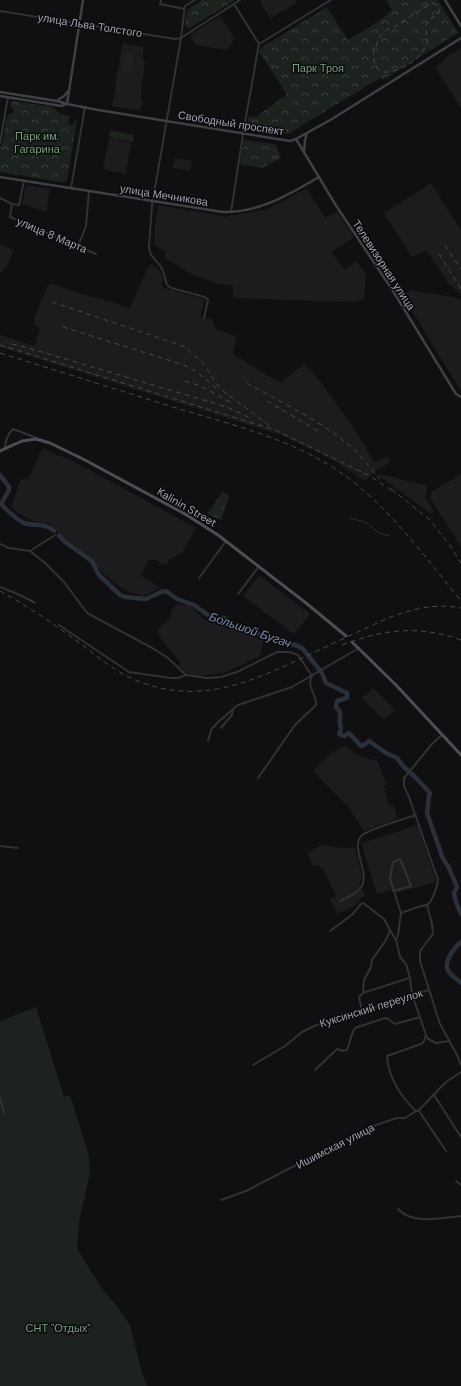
<svg xmlns="http://www.w3.org/2000/svg" width="461" height="1386" viewBox="0 0 461 1386" font-family="'DM Sans',sans-serif">
<defs>
<pattern id="forest-crowns" width="20" height="18" patternUnits="userSpaceOnUse"><rect width="20" height="18" fill="#1c231e"/><path d="M2 6a3 3 0 1 1 6 0M12 15a3 3 0 1 1 6 0" fill="none" stroke="#3a403c"/></pattern>
</defs>
<rect width="100%" height="100%" fill="#100f11"/>
<!-- built -->
<path fill="#1c1c1e" d="M264 0H295L296 3 270 19 260 2Z
M220 16 235 39 227 50 196 45 190 35Z
M123 43 144 47 142 58 145 60 142 84 141 98 143 100 140 111 112 106 116 87 115 84Z
M461 48V108L435 67 442 62 445 58Z
M109 138 131 143 126 174 103 169Z
M175 158 192 161 190 171 173 168Z
M431 183 461 230V294L449 284 426 250 412 257 384 213Z
M26 185 50 189 46 212 22 204Z
M307 188 325 218 337 211 354 237 332 252 345 270 356 261 366 273 364 299 354 302 233 298V285L218 284 189 273 164 257 167 252 154 245 155 225 158 205 228 217V216L268 209Z
M0 244 14 250 7 266 0 273Z
M150 264 160 270 163 280 161 284 164 288 205 299 200 317 213 319V326H215L217 330 236 336 233 354 280 383 304 364 316 376 354 428 374 462 387 456 390 462 377 470 365 481 333 460 284 436 0 347V335L35 346 40 328 34 325V318L48 285 53 284 81 294 116 303 129 309Z
M411 290 453 297 461 300V391L402 295Z
M44 448 59 457 61 456 73 461 196 528 182 553 169 560 166 565 155 560H148L141 576 161 588 143 596 127 591 117 585 102 572 92 559 66 541 50 524 31 520 18 513 11 507 21 479H28L41 451H42Z
M380 474 428 486 425 497 434 511 431 514 379 476Z
M461 474V547L430 498 432 492Z
M259 575 310 614 294 634 243 596Z
M177 604 191 606 205 620 210 622 221 624 264 640 259 657 224 673 194 676 185 672 179 666 180 662 159 637 158 630V628L170 619 172 609Z
M373 688 395 710 384 720 362 698Z
M345 746 357 755 377 761 387 785 384 786 389 805 395 806 397 819 364 831 347 805 313 771 331 753Z
M418 825 436 882 397 893 396 889 377 894 361 843Z
M321 845 341 848 355 847 362 876 359 884 365 895 355 905 337 914 330 899 336 896 324 870H322L319 865 313 866 307 853Z"/>
<!-- forest -->
<path fill="url(#forest-crowns)" d="M202 0H235L188 29 185 25 187 10Z
M386 0H438L458 33 383 80 380 78 288 134 246 127 249 116 256 117 287 94 259 52 262 47 327 7 348 40 379 21 392 10Z
M12 101 53 107 60 114 70 116 68 125H71L77 120 67 181 60 182 0 172V147L2 144 7 117H8L9 114 13 113 14 112 11 105Z
M110 130 134 135 132 142 109 137Z
M244 140 274 144 276 145 281 158 262 168 240 164Z
M222 492 228 494 229 497 221 520 207 514Z"/>
<!-- garden -->
<path fill="#1c231e" d="M126 53 134 55 132 70 129 72 122 70Z
M36 1007 64 1097 70 1095 89 1156 90 1173 79 1222 77 1249 101 1287 116 1305 130 1325 141 1369 147 1386H0V1021Z"/>
<g fill="none" stroke-linecap="round" stroke-linejoin="round">
<!-- stream -->
<path stroke="#293039" stroke-width="1" d="M349 518 365 522 379 533 390 536"/>
<!-- river -->
<path stroke="#293039" stroke-width="4.5" d="M0 475 9 487V490L1 504C8 511 15 519 24 523 36 527 41 521 54 531
M59 536 65 542 92 561 99 575 120 595 125 597 146 599 161 592 166 591 177 599 194 605 212 618H224L234 626 298 646 303 649 322 673 326 683 347 693V698L337 701 336 707C343 713 339 715 340 723 340 725 341 727 341 729L339 734 345 736 349 733 361 746 364 745 369 741 386 753 397 758 405 768 415 777 430 793C427 801 429 806 427 813L443 859 448 866 455 882 457 887 454 893 456 902 461 914
M461 942C454 948 442 963 449 972 452 976 457 979 461 983"/>
<!-- street -->
<path stroke="#313136" stroke-width="2" d="M161 0 160 4 184 9
M195 0 185 6 181 38 152 205 149 247C150 259 158 260 162 269 165 275 165 280 167 285L171 288 205 297 208 300 204 318
M234 4 259 44
M0 11 175 39 181 38 240 0
M0 143 8 97
M71 188 85 107
M0 198 12 204 10 217 96 254
M12 204 19 205 24 181
M231 212 244 128 259 44 331 0
M78 246 86 226 89 191
M5 449C5 441 7 435 13 429L37 438
M0 544 9 548 30 551 55 535
M30 551 45 563 64 582 87 613 154 649 168 658 186 675 207 678 221 677 237 672 277 652H290L298 655 312 676C306 686 317 695 316 705L295 725 258 778
M199 578 226 541
M0 587C12 592 24 596 35 603
M238 594 259 566
M59 625 129 672 171 678H178L186 675
M221 728 232 715 233 709
M442 735 432 744 404 778V786L409 797 438 880C437 888 433 900 427 905L432 924 433 934 420 951V961L440 1024 457 1055 461 1065
M208 741 211 730 218 722 238 705 292 687 359 648
M0 846 18 848
M393 891 411 886 400 859 393 862 390 879 401 913
M340 901C346 898 354 895 359 890 373 875 350 850 361 836 368 829 404 819 416 815
M426 905 418 907 401 913 398 935 396 940 400 957 406 964 410 978 412 994 426 1035
M330 931 353 914 360 905 363 903 384 919 395 939
M363 993 409 978
M362 1011 359 997 363 993 364 980 371 967 372 960 386 940 390 930
M253 1065 285 1046 302 1032 314 1026 345 1014 382 1006 397 999 429 990
M315 1070 337 1049 343 1051 347 1050C350 1043 351 1034 355 1028L385 1018 388 1019 395 1024 420 1017
M434 1095 461 1137
M0 1098 4 1113
M416 1111C401 1097 388 1077 387 1056L421 1044 423 1043 426 1035 428 1039 436 1043 449 1041
M419 1111 446 1151
M456 1181 461 1185
M221 1200 246 1191 367 1128 397 1118H405L416 1111H418L446 1082 461 1072
M398 1209C412 1225 442 1218 461 1216"/>
<!-- secondary -->
<path stroke="#3f3f46" stroke-width="2.5" d="M445 0 461 26
M0 92 57 101 67 104 98 110 290 141 296 139 332 119 461 38
M0 96 62 106 66 104
M58 100 64 96 69 90
M67 104 83 0
M296 139 335 204 393 291 456 394 461 397
M304 152 305 140 307 133
M0 177 223 212C259 213 290 194 319 177"/>
<!-- primary -->
<path stroke="#4d4d55" stroke-width="3" d="M0 451 22 441 36 439 50 443 83 459 185 514 218 535 306 603 346 636
M352 642 396 685 461 755"/>
<!-- rail -->
<path stroke="#48484f" stroke-width="1" stroke-dasharray="5 4" stroke-linecap="butt" d="M433 3 437 5 439 8V13C435 16 430 18 427 23 424 29 428 35 427 41 426 48 420 56 414 61 404 67 380 81 375 64 373 58 373 54 375 49 377 44 378 38 381 35 386 28 393 28 399 24 410 17 420 9 433 3Z
M445 245 461 269
M439 254 461 289
M52 302 183 346 201 361 209 372 215 382 223 391 270 426
M63 327 184 365 197 372 216 388
M12 344 25 347 227 407 250 418
M0 345 275 430 370 476 396 493
M0 353C58 371 115 389 173 407 235 426 299 440 351 480 394 514 427 559 461 601
M185 381 201 386 230 402
M247 383C281 402 318 420 348 444 361 454 369 468 380 479
M267 401 318 431
M391 489 429 519 449 544 461 563
M0 591C28 606 55 625 81 644 97 656 113 670 131 678 197 708 251 682 311 654 336 642 362 630 388 618 412 609 435 603 461 608
M342 645C383 629 419 625 461 640"/>
</g>
<g text-anchor="middle" stroke-width="3" stroke-linejoin="round" paint-order="stroke">
<!-- street labels -->
<g font-size="11" fill="#a1a3b2" stroke="#0b0b0c">
<text transform="translate(90 25) rotate(9)" y="4">улица Льва Толстого</text>
<text transform="translate(231 123) rotate(9)" y="4">Свободный проспект</text>
<text transform="translate(164 195) rotate(9)" y="4">улица Мечникова</text>
<text transform="translate(52 235) rotate(23)" y="4">улица 8 Марта</text>
<text transform="translate(384 265) rotate(57)" y="4">Телевизорная улица</text>
<text transform="translate(187 507) rotate(30)" y="4">Kalinin Street</text>
<text transform="translate(371 1008) rotate(-17)" y="4">Куксинский переулок</text>
<text transform="translate(335 1146) rotate(-27)" y="4">Ишимская улица</text>
</g>
<!-- park labels -->
<g font-size="11" fill="#789d80" stroke="#0b0b0c">
<text x="318" y="72">Парк Троя</text>
<text x="37" y="140">Парк им.<tspan x="37" dy="13">Гагарина</tspan></text>
<text x="58" y="1332">СНТ "Отдых"</text>
</g>
<!-- water labels -->
<g font-size="12" font-style="italic" fill="#778bad" stroke="#0b0b0c">
<text transform="translate(250 630) rotate(19)" y="4">Большой Бугач</text>
</g>
</g>
</svg>
